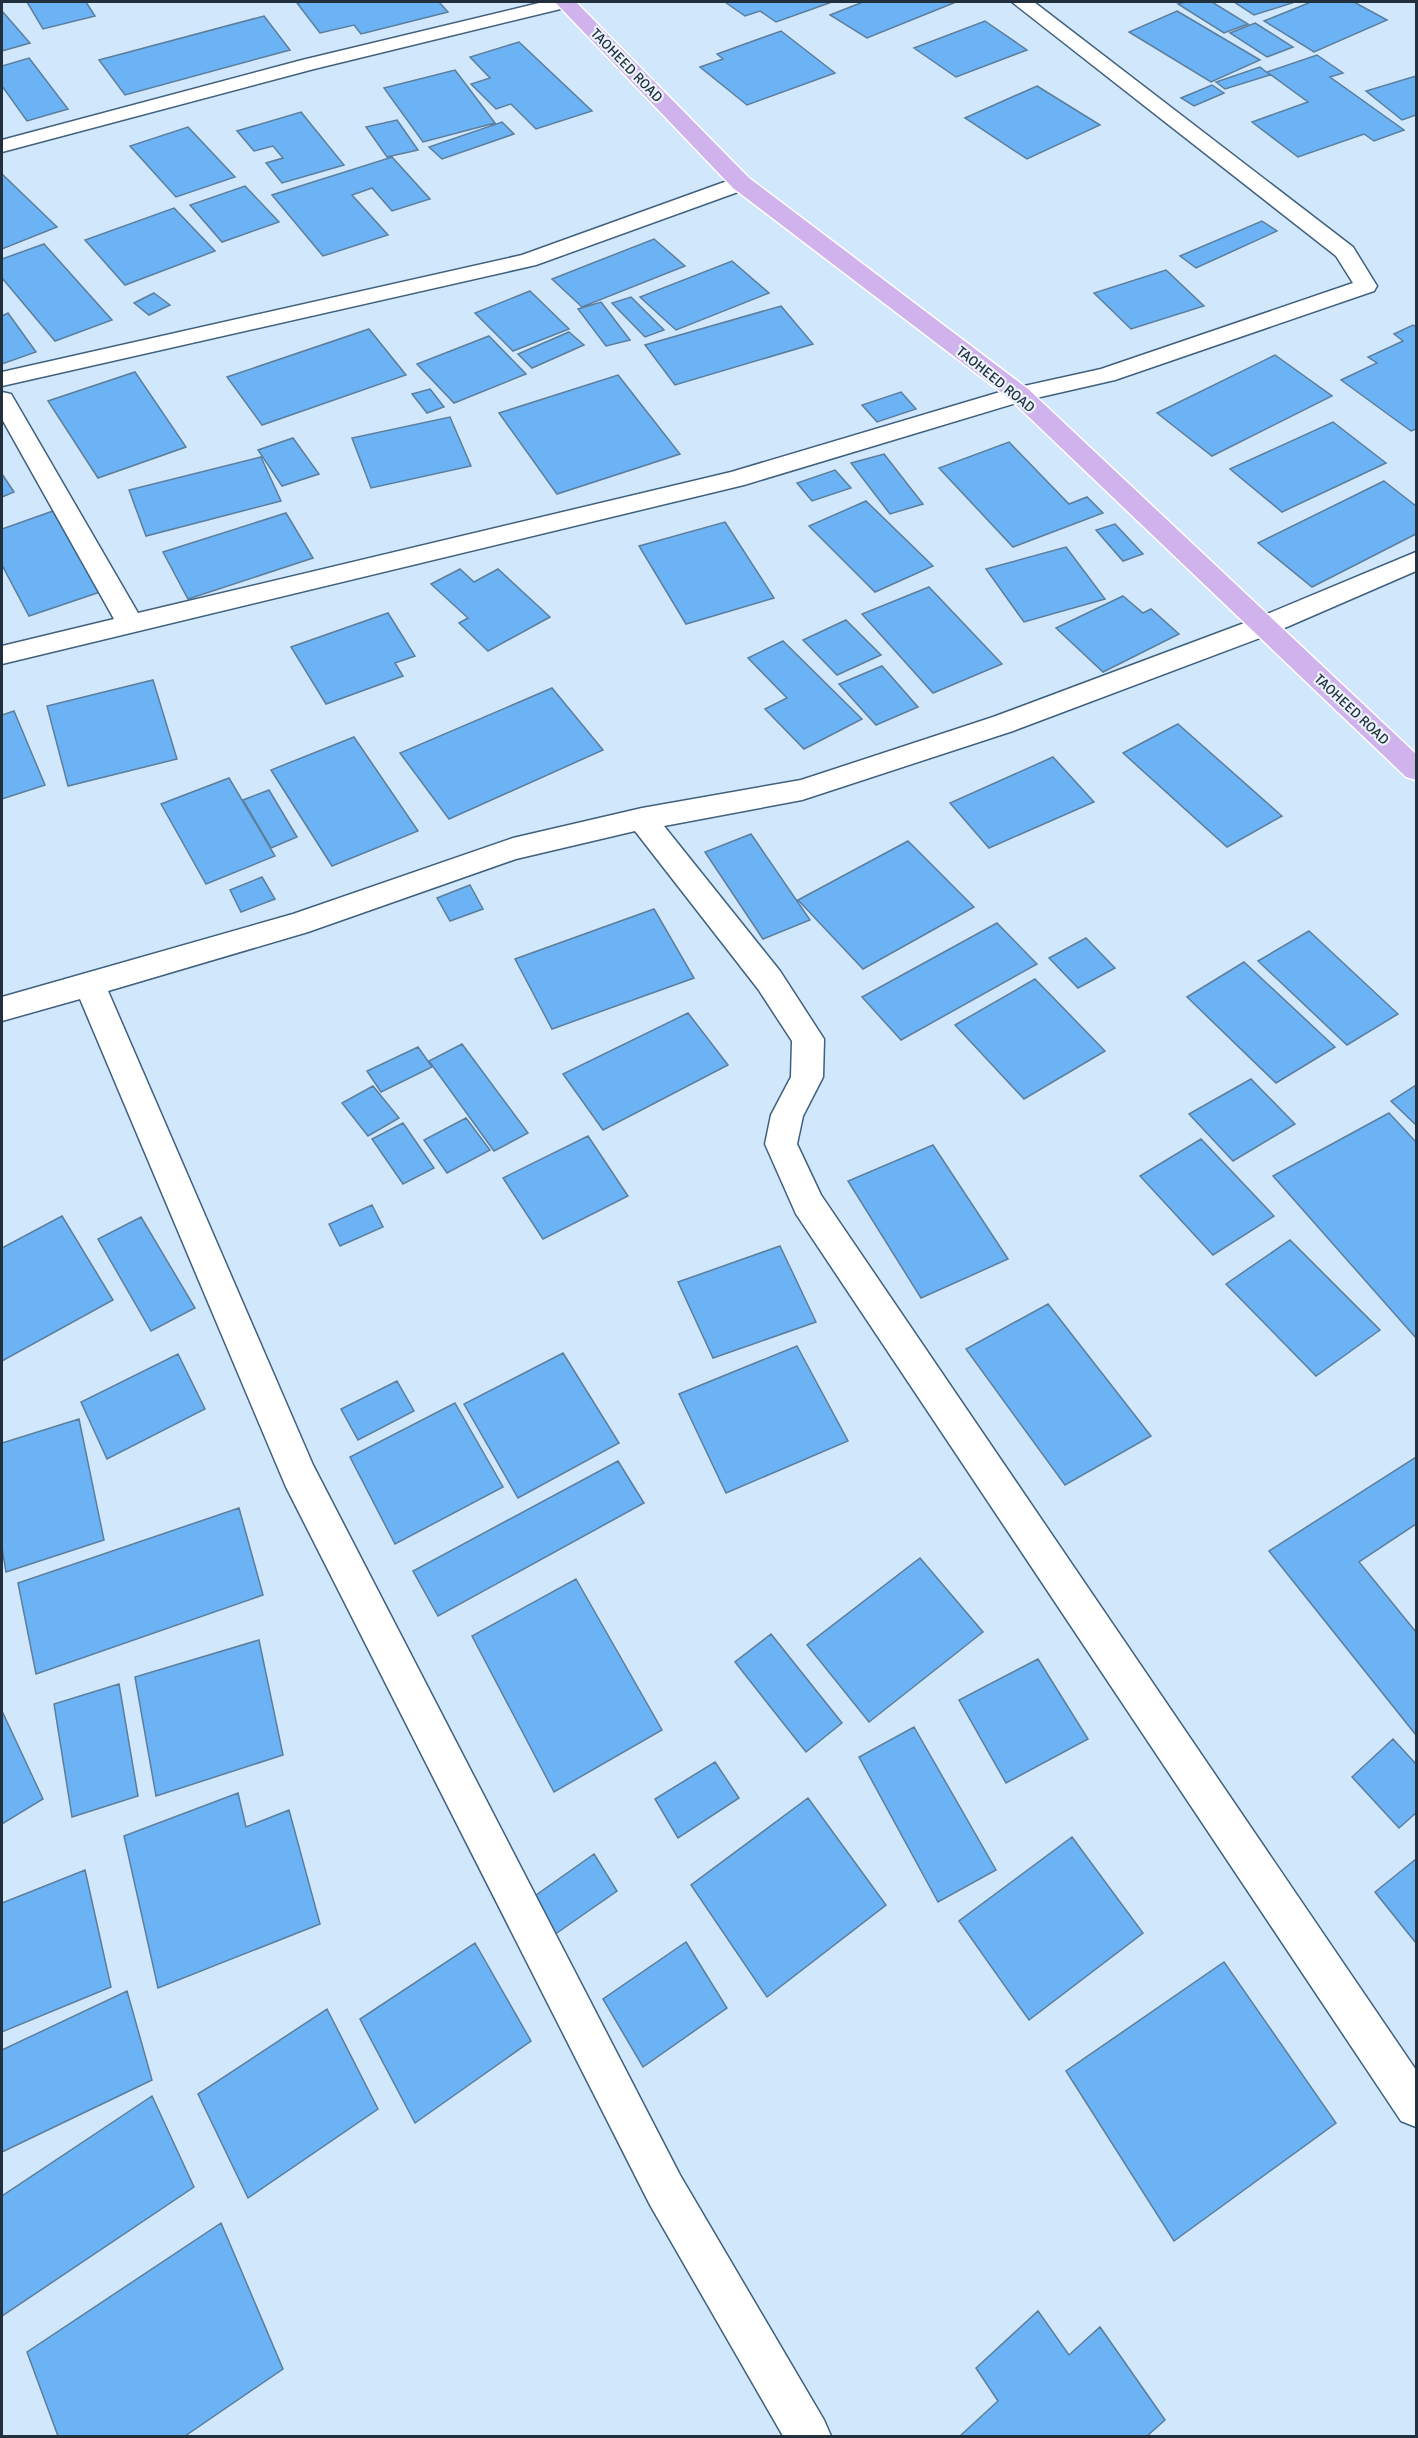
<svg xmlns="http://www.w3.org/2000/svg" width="1418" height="2438" viewBox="0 0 1418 2438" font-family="Signika,sans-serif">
<rect width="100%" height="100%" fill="#d1e7fc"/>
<!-- building -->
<path fill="#6bb3f4" stroke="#5c7e9d" stroke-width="1.5" d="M27 2H86L95 16 43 29Z
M303 2H439L448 12 361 34 354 25 320 33 297 3Z
M725 2H832L776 22 760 11 745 16Z
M863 2H956L867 38 830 15Z
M1185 2H1212L1248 24 1224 33 1178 4Z
M1234 2H1295L1254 15Z
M1311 2H1354L1387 20 1314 52 1264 21Z
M2 11 30 43 2 51Z
M1177 11 1260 60 1211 82 1129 32Z
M264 16 290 50 125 95 99 60Z
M985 21 1027 50 956 77 914 48Z
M1255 23 1293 47 1267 57 1230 33Z
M781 31 835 73 747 105 700 67 723 59 717 54Z
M519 42 592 111 536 129 511 104 496 109 471 84 490 78 470 57Z
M1317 55 1343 73 1330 77 1404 130 1374 141 1364 134 1298 157 1252 122 1308 102 1267 72Z
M29 58 68 109 27 121 2 86V66Z
M1260 67 1270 75 1225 89 1216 82Z
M455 70 495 123 423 142 384 88Z
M1416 76V115L1402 120 1366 91Z
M1212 85 1224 93 1194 106 1181 98Z
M1037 86 1100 125 1027 159 965 118Z
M301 112 344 165 282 183 266 163 283 158 273 146 254 151 237 131Z
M397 120 418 150 387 157 366 127Z
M502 122 514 134 442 159 429 147Z
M188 127 235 177 176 197 130 146Z
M392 157 430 199 392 211 372 188 352 195 388 235 323 256 272 195Z
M2 174 57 227 2 249Z
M245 186 279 222 222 242 190 205Z
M174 208 215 251 125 285 85 240Z
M1262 221 1277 231 1196 268 1180 256Z
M654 239 685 266 582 307 552 279Z
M44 244 112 320 55 341 2 278V259Z
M732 261 769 293 676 330 640 297Z
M1166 270 1204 306 1131 329 1094 293Z
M530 291 569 329 513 351 475 313Z
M154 293 170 305 149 315 134 303Z
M631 297 664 330 645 337 612 303Z
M601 302 630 340 606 346 578 309Z
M781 306 813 344 675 385 645 345Z
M8 313 36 352 2 364V316Z
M1413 325 1416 327V429L1411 431 1341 380 1377 363 1368 357 1403 341 1394 334Z
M369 329 406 375 262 425 227 377Z
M569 332 584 345 532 368 518 354Z
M489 336 526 374 454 403 417 364Z
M1275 355 1332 396 1212 456 1157 413Z
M135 372 186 447 98 478 48 401Z
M618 375 680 454 557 494 499 413Z
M430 389 444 407 427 413 412 394Z
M901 392 916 409 877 422 862 405Z
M450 417 471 466 371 488 352 438Z
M1333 422 1386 463 1282 512 1230 469Z
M293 438 319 474 282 486 258 450Z
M1009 442 1069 504 1087 497 1103 513 1013 547 939 468Z
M884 454 923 504 890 514 851 463Z
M261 457 281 501 146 536 129 490Z
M835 470 851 488 812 501 797 483Z
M2 474 14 492 2 497Z
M1384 481 1416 506V534L1312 587 1258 543Z
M866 501 933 566 875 592 809 526Z
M53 511 100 592 29 616 2 565V529Z
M286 513 313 558 188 599 163 552Z
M725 522 774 598 686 624 639 546Z
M1115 524 1143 554 1123 561 1096 530Z
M1066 547 1105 599 1024 622 986 569Z
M460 569 474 582 498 569 550 617 488 651 459 623 468 618 431 584Z
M929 587 1002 664 933 693 862 614Z
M1123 596 1143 613 1151 609 1179 634 1103 672 1056 628Z
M388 613 415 656 395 663 403 676 326 704 291 647Z
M846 620 881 655 837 675 803 640Z
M783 641 862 719 804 749 765 709 787 698 748 658Z
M882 666 918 707 876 725 839 684Z
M153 680 177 759 68 786 47 706Z
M552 688 603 750 449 819 400 753Z
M14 711 45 785 2 799V715Z
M1178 724 1282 816 1227 847 1123 753Z
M354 737 418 831 332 866 271 770Z
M1053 757 1094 802 989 848 950 803Z
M229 778 275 856 206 884 161 804Z
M269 790 297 837 271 848 243 800Z
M751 834 810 920 763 939 705 852Z
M908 841 974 907 863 969 798 900Z
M262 877 275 899 241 912 230 890Z
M470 885 483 909 450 921 437 898Z
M654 909 694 978 552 1029 515 959Z
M997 923 1037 964 901 1040 862 997Z
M1309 931 1398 1014 1347 1045 1258 961Z
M1086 938 1115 968 1078 988 1049 958Z
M1244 962 1335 1047 1276 1083 1187 997Z
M1035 979 1105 1051 1024 1099 955 1025Z
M688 1013 728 1065 603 1130 563 1074Z
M462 1044 528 1133 494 1151 429 1061Z
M418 1047 432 1067 381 1092 367 1071Z
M1251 1079 1295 1124 1233 1161 1189 1114Z
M1416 1085V1125L1391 1101Z
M373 1086 399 1118 368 1136 342 1103Z
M1389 1113 1416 1142V1338L1273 1176Z
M466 1118 490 1150 447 1173 424 1140Z
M403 1123 434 1168 403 1184 372 1139Z
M588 1136 628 1196 543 1239 503 1178Z
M1201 1139 1274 1216 1213 1255 1140 1176Z
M933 1145 1008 1259 921 1298 848 1181Z
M372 1205 383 1227 340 1246 329 1224Z
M62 1216 113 1300 2 1361V1248Z
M141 1217 195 1308 151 1331 98 1239Z
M1290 1240 1380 1330 1316 1376 1226 1284Z
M780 1246 816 1322 713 1358 678 1282Z
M1048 1304 1151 1436 1065 1485 966 1349Z
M797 1346 848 1441 726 1493 679 1394Z
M563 1353 619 1443 518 1498 464 1404Z
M178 1354 205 1409 107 1459 81 1402Z
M397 1381 414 1411 358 1440 341 1409Z
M455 1403 503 1487 395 1544 350 1457Z
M79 1419 104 1540 6 1572 2 1548V1443Z
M1416 1457V1524L1359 1562 1416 1632V1735L1269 1551Z
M618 1461 644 1503 438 1616 413 1571Z
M239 1508 263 1595 36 1674 18 1583Z
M920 1558 983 1632 869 1722 807 1645Z
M576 1579 662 1730 554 1792 472 1636Z
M771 1634 842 1723 806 1752 735 1662Z
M259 1640 283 1755 156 1796 135 1677Z
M1038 1659 1088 1739 1006 1783 959 1700Z
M119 1684 138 1796 72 1817 54 1704Z
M2 1711 43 1799 2 1824Z
M914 1727 996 1870 938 1902 859 1757Z
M1393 1739 1416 1764V1813L1399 1828 1352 1777Z
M715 1762 739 1798 678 1838 655 1799Z
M238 1793 246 1827 289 1810 320 1924 158 1988 124 1836Z
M808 1798 886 1905 767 1997 691 1885Z
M1072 1837 1143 1933 1029 2020 959 1921Z
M594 1854 617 1891 554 1935 532 1898Z
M1416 1859V1943L1375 1892Z
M85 1870 111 1987 2 2032V1903Z
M686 1942 727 2008 643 2067 603 1999Z
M475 1943 531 2041 415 2123 360 2019Z
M1224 1962 1336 2123 1174 2241 1066 2071Z
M127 1991 152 2080 2 2152V2050Z
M327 2009 378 2109 248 2198 198 2094Z
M152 2096 194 2187 2 2316V2196Z
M221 2223 283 2369 185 2436H58L27 2352Z
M1038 2311 1069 2355 1100 2327 1165 2420 1147 2436H960L998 2401 976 2368Z"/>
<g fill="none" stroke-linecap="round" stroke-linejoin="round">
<!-- minor casing -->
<g stroke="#3f607e" stroke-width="3">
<path id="minor" d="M543 2H576L573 6 314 69 2 152V140L302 60Z
M1012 2H1034L1353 247 1377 286 1374 291 1115 380 1023 401 744 485 2 664V646L114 619 2 419V392L11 394 14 399 138 613 731 472 1010 389 1101 369 1353 283 1336 256Z
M741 176 749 178 752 183 749 188 536 265 2 386V372L522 255Z
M1416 552V571L1273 633 1013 731 802 800 664 826 780 971 824 1039 823 1077 803 1116 797 1144 821 1195 1416 2070V2127L1401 2121 796 1214 765 1144 771 1115 791 1077 792 1041 758 989 635 831 516 859 308 932 108 991 313 1465 680 2175 824 2420 831 2436H783L650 2205 286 1487 80 999 2 1021V997L293 914 513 838 642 808 801 780 993 717 1255 619Z"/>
</g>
<!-- major casing -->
<g stroke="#fff" stroke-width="3">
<path id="major" d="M555 2H576L749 178 1028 389 1416 754V780L1406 777 1010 399 733 188Z"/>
</g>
<!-- minor -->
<use href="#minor" fill="#fff" fill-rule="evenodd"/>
<!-- major -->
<use href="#major" fill="#d0b2ec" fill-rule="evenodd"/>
</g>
<g text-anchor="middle" stroke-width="4.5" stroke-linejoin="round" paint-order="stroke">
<!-- far-street labels -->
<g font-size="14" fill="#22303e" stroke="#ebf3fa">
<text transform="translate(627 65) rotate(46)" y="5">TAOHEED ROAD</text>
<text transform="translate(996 379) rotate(39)" y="5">TAOHEED ROAD</text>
<text transform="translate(1352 709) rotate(43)" y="5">TAOHEED ROAD</text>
</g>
</g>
<!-- border -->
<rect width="1418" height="2438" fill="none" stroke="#22303e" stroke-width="6"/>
</svg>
